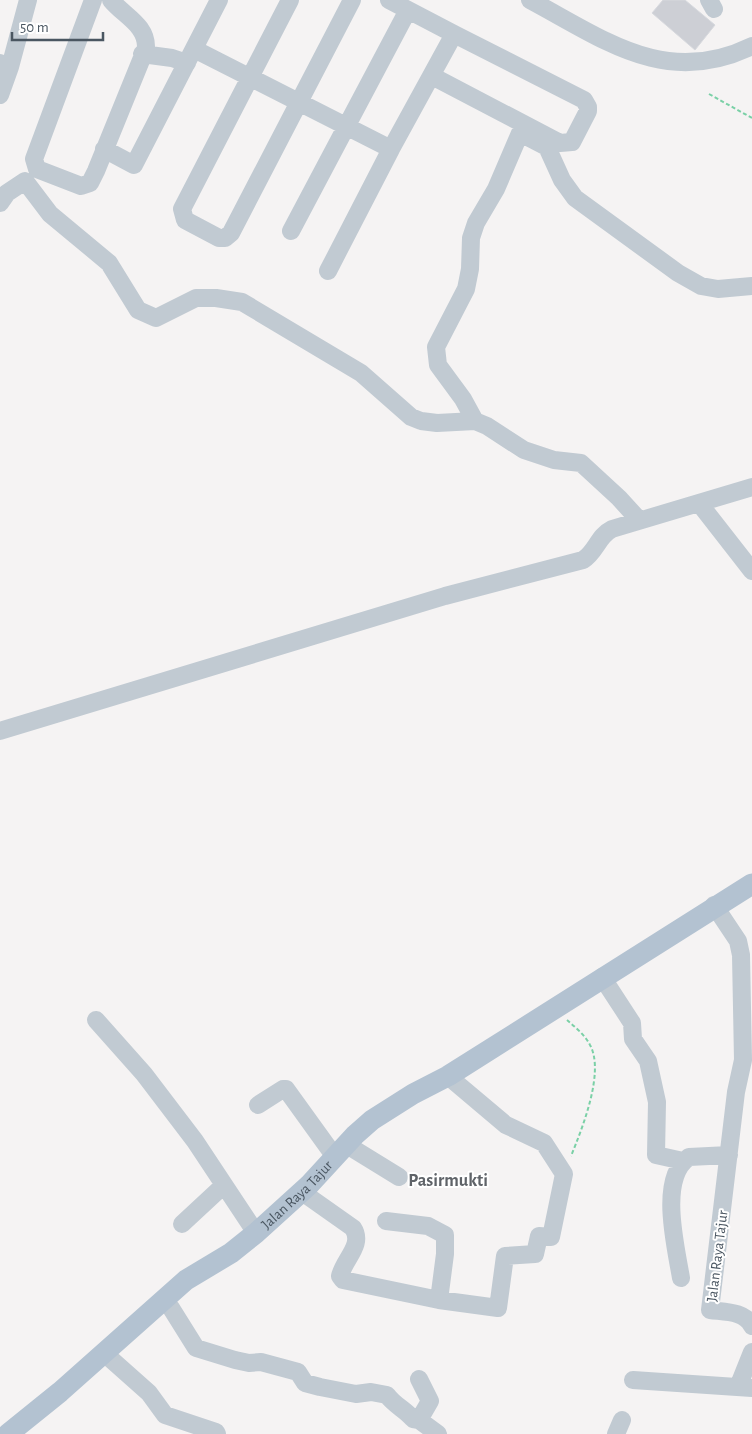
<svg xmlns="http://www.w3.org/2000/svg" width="752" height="1434" viewBox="0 0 752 1434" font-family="'Alegreya Sans',sans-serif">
<rect width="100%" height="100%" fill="#f5f3f3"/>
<!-- building -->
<path fill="#cdcfd5" stroke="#d7d9de" d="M663 0H685L715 25 695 50 652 13Z"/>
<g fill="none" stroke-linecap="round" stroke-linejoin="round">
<!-- path -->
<path stroke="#7ad0a6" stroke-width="2" stroke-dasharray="4 2.5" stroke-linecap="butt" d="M709 94 752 118
M567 1020C575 1027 585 1035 590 1045 605 1072 582 1129 571 1156"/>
<!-- minor -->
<path stroke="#c1cad2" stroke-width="18" d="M93 0 34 159 37 169 81 186 90 183 96 171 146 48C147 25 124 16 111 0
M290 0 182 209 185 220 219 238H225L231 233 352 0
M530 0C605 40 666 88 752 46
M709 0 714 9
M194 49 391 149
M142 54 172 58 187 63
M0 63 10 67 28 0
M432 76 560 143 572 142 588 111V107L584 100 454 34
M0 95 10 67
M104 149 134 165 219 0
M0 203 7 193 25 181 50 214 109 263 138 310 156 318 196 298H216L242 302 361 373 411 417 421 421 437 423 475 421 487 426 524 450 554 460 581 463 619 498 639 520
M291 231 408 10
M328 271 391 149 454 34 389 0
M475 421 463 399 438 365 436 347 466 289 470 269 471 238 476 223 496 189 520 133 547 147 562 180 575 198 678 273 701 286 718 289 752 286
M699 503 752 571
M0 731 445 596 583 560C596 552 598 536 612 529L752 487
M714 905 738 941 741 955 743 1060 736 1092 710 1310C725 1312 745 1311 752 1326
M602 977 632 1023 633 1039 648 1061 657 1102 656 1155 683 1161
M96 1020 144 1074 195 1141 256 1233
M258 1105 283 1089H286L335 1157
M347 1145 399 1177
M302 1192 353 1228C364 1245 344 1259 340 1276L343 1280 439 1300 498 1308 505 1256 535 1254 539 1236 551 1237 564 1174 544 1143 506 1125 448 1076
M386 1221 428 1226 445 1235V1254L439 1300
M182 1224 224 1185
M681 1278C676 1247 658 1178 689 1157L729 1155
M163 1301 171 1308 196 1348 235 1360 249 1363 261 1362 298 1372 305 1383 320 1387 356 1394 371 1392 387 1395C395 1406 405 1409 413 1419L419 1420 430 1401 419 1379
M104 1353 149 1393 165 1415 216 1432 217 1434
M633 1380 752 1388
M738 1387 752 1352
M419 1420 438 1434
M616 1434 622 1420"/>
<!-- major -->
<path stroke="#b3c2d1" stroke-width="21" id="s1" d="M8 1434 60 1392 186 1280 231 1253 256 1233 309 1185 355 1135 372 1120 413 1094 448 1076 752 884"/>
</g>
<g text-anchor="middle" stroke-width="4" stroke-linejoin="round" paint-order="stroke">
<!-- street labels -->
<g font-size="15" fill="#4a5661" stroke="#fff">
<text dy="5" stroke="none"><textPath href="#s1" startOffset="376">Jalan Raya Tajur</textPath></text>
<text transform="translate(717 1256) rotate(-83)" y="5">Jalan Raya Tajur</text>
</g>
<!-- quarter labels -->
<g font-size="18" font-weight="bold" fill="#5f6368" stroke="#fff">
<text x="448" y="1186">Pasirmukti</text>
</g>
</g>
<!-- scale -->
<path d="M12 32v8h91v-8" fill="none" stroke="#4a5661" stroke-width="2.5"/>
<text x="20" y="32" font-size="15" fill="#4a5661" stroke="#ffffff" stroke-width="4" paint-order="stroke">50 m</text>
</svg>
